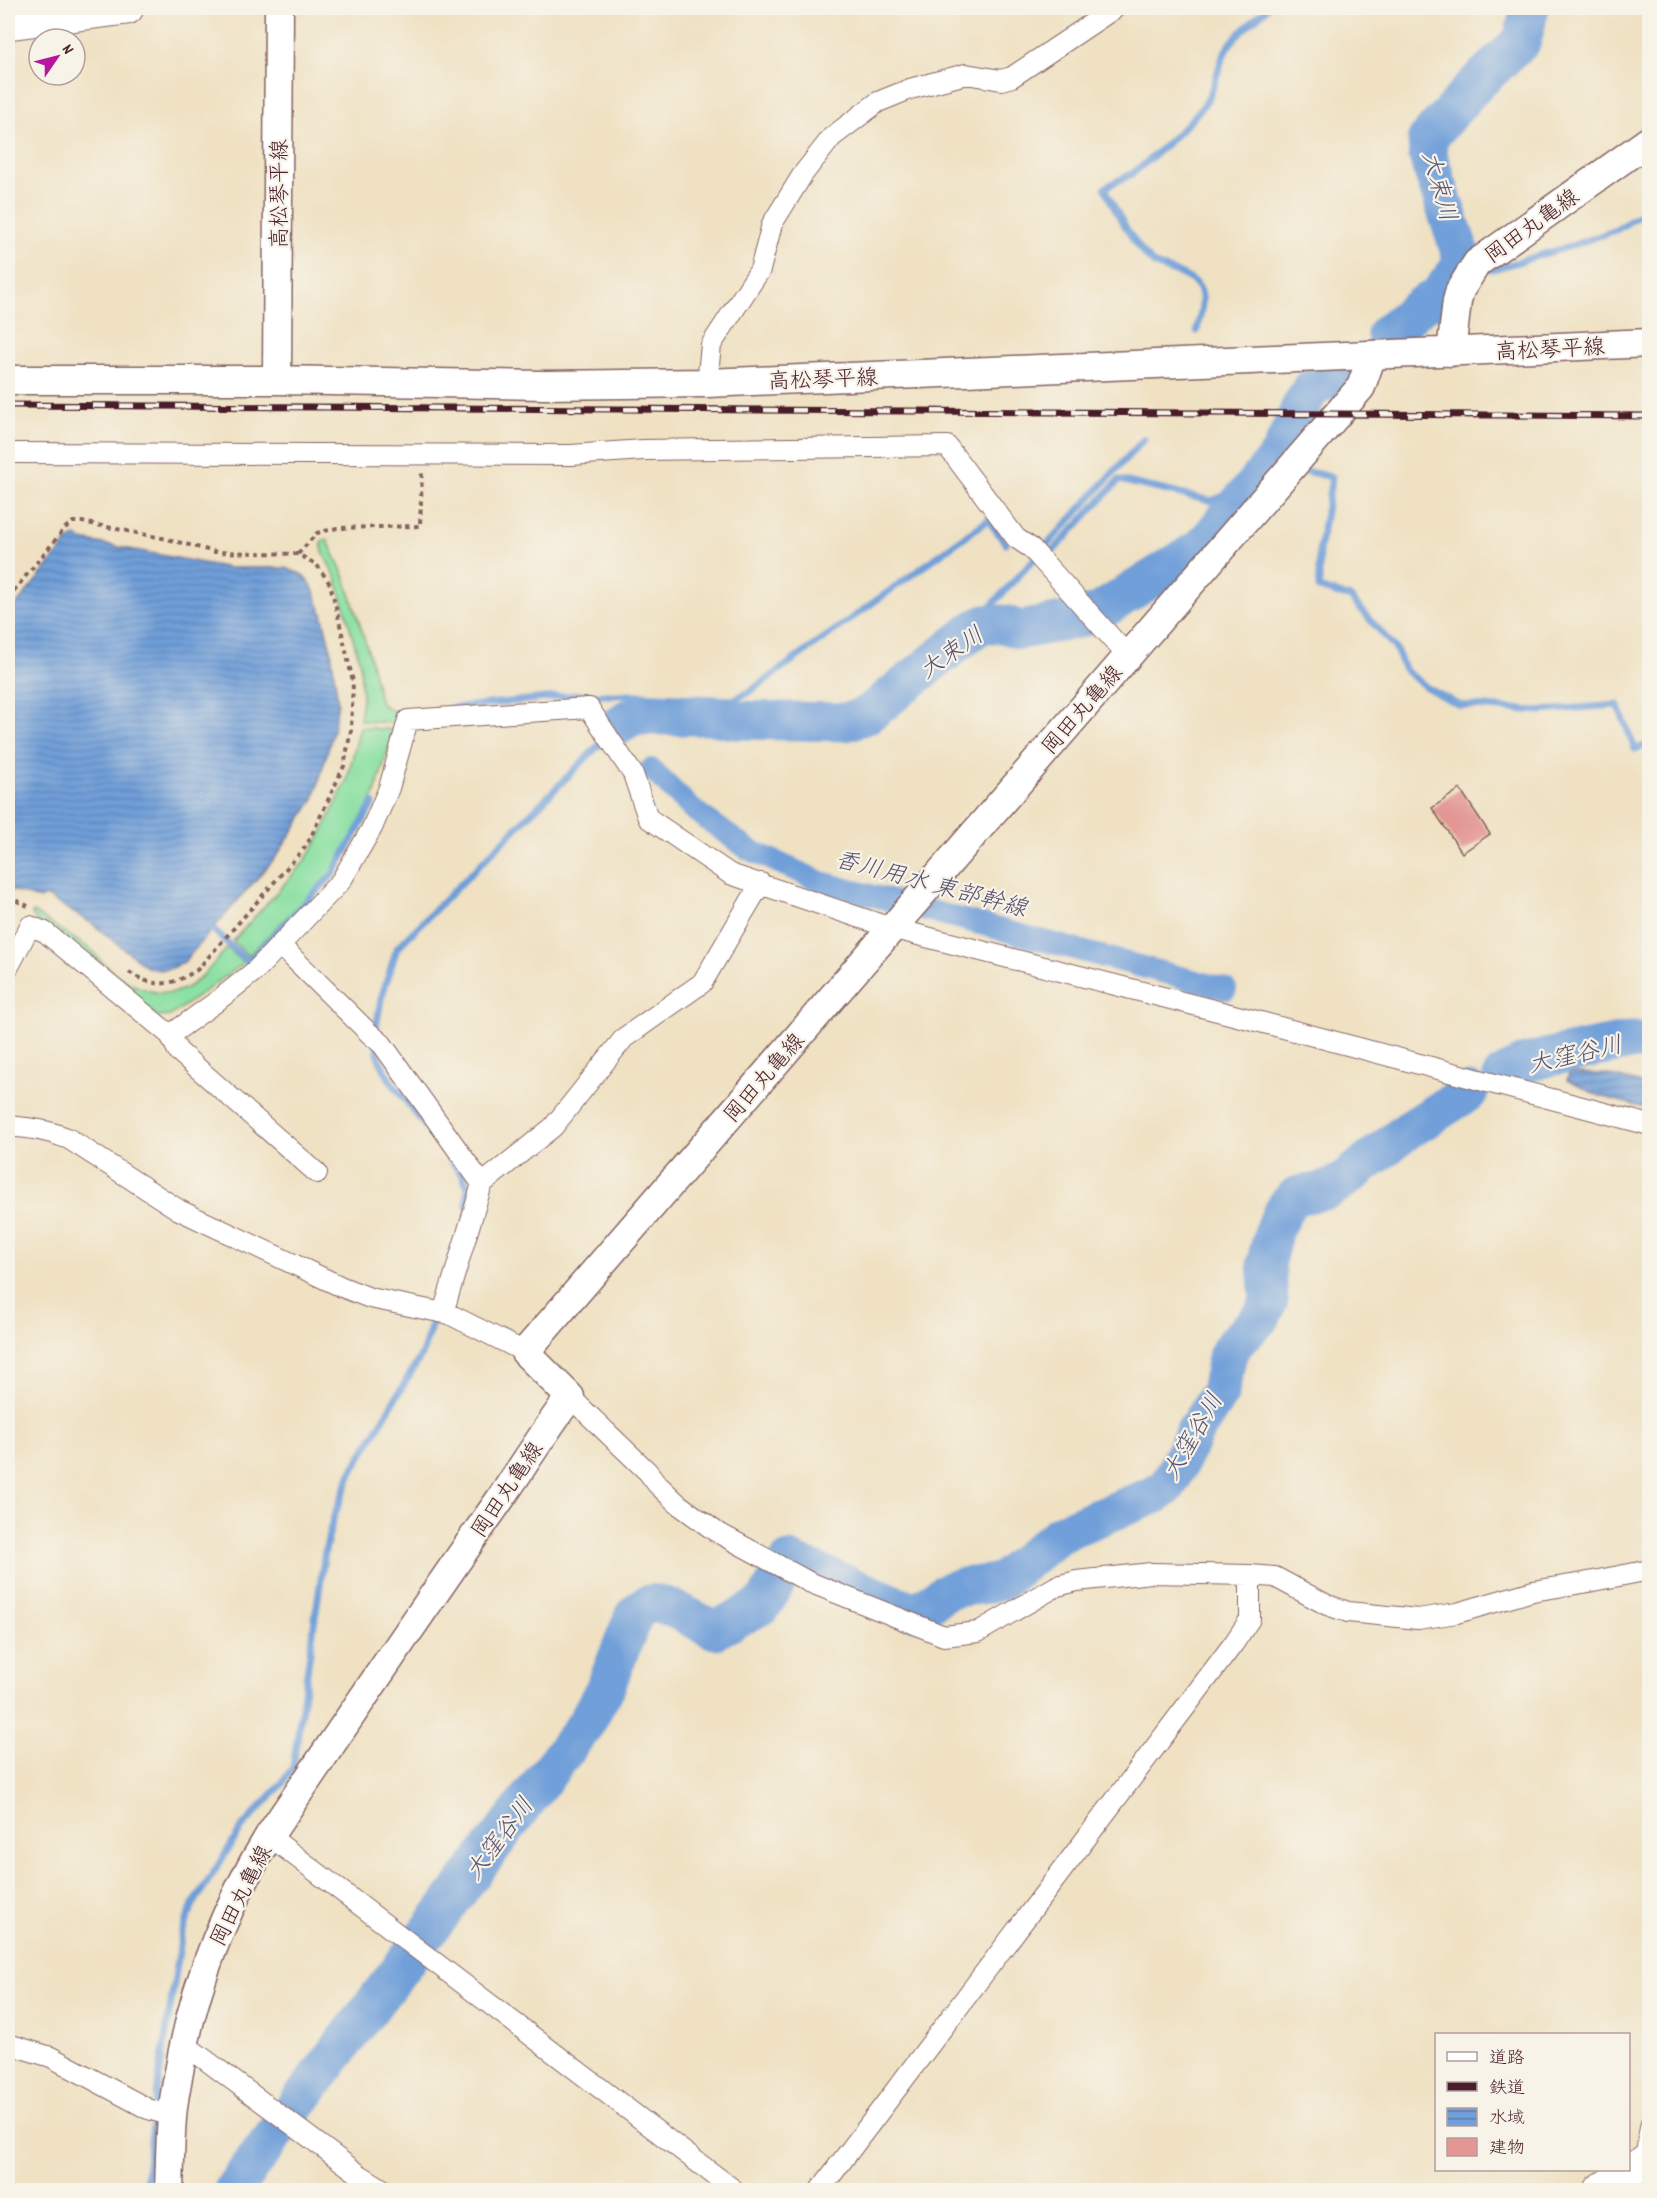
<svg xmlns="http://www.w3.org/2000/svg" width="1657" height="2198" viewBox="0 0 1657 2198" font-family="Dekko,'Klee One',sans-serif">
<defs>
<pattern id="water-rules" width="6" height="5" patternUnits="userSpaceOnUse" patternTransform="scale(1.5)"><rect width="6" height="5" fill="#709fd9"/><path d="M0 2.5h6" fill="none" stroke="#5e81b0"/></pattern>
</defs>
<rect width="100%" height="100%" fill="#f7f3e8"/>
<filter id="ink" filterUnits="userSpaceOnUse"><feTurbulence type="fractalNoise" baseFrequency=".0167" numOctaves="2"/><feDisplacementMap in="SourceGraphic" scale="12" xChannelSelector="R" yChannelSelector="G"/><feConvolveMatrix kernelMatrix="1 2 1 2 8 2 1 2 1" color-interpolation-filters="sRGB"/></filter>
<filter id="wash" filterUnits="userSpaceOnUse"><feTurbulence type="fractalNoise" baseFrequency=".008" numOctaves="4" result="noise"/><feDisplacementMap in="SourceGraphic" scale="24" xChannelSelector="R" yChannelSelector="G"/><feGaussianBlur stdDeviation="1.35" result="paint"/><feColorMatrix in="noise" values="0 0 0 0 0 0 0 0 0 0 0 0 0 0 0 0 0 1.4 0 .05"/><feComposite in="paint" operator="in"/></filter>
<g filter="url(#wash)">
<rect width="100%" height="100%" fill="#efe1c2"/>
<!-- grass -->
<path fill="#8be0a3" stroke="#6a8067" stroke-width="1.5" d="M327 539 345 578 368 650 381 704 397 713 394 723 360 721 362 697 360 663 336 577 324 555 321 543Z
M360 727 394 730 374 796 330 874 248 956 233 941 304 862 320 837 347 780Z
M33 912 93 951C109 976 154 1003 184 989 201 981 215 962 227 948L244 963 170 1016 158 1017 35 919 32 914Z"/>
<!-- water -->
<path fill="url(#water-rules)" stroke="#5d5f82" stroke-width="1.5" d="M76 536 82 540 229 568H286L301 574 311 584 322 613 331 650 338 702 333 732 314 799 276 857 184 962C171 970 162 972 147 967L91 923 46 896 39 899 8 889V615L68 541Z
M1569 1073 1605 1074 1649 1086V1109L1597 1095 1567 1080Z"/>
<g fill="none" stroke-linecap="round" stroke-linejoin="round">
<!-- stream -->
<path stroke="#709fd9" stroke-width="7" d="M1485 269H1494L1571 246 1616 230 1650 208
M1197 331C1203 299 1211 285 1175 272 1168 269 1159 268 1153 263 1136 248 1114 209 1105 188 1114 181 1124 179 1133 173 1153 157 1192 122 1206 102 1217 85 1217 64 1228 47 1238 32 1255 20 1267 8
M1300 470 1332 477 1319 552V588L1351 598 1396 649 1405 670 1426 687 1459 705 1539 711 1618 705 1635 749 1650 744
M1039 550 1053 551 1119 480 1211 501 1224 496 1257 463 1261 462 1282 466
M452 708 575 695H640L733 700 749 692 988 520 1006 544
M639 716 640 695
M714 716 737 713 841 716 859 711 874 702 981 617 1144 439
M206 923 248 962 333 874 373 803
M375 1034 381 999 397 948 617 727
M377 1048 379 1059 390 1080 463 1176 468 1187 467 1206
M145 2190 159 2078 182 1933 193 1905 243 1826 282 1784 293 1767 325 1551 333 1519 351 1473 422 1354 435 1314"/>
<!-- canal -->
<path stroke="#709fd9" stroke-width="22" d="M651 769 692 809 748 849 821 882 1226 989"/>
<!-- river -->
<path stroke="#709fd9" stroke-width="39" d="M1386 334 1423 304 1437 297 1458 270 1462 258 1428 156 1427 139 1476 84 1522 41 1530 8
M617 727 627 719 639 716H714L732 720 846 722 867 715 976 628 985 624H1003L1021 630 1082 618 1102 610 1202 547 1280 454 1301 406 1311 389 1334 376
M1502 1076 1526 1063 1554 1056 1630 1041H1650
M789 1561 913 1611C928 1608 937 1595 951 1590 968 1583 986 1588 1003 1580L1058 1535 1072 1528 1157 1494 1166 1487 1172 1478 1195 1431 1220 1392 1228 1353 1235 1343 1262 1316 1269 1300 1266 1262 1274 1229 1286 1206 1296 1196 1327 1190 1343 1181 1407 1131 1469 1092
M234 2188 586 1723 606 1686 634 1615C639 1610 643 1605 649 1604 664 1600 701 1624 715 1630L763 1605 779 1578"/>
</g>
<g id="blocks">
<!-- building -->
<path fill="#e39693" d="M1460 789 1490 834 1462 853 1432 808Z"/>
</g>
</g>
<g filter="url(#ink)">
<use href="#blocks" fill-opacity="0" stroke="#846360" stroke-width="1.5"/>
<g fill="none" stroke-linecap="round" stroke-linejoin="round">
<!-- minor casing -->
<g stroke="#846360" stroke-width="22">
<path id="minor" d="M707 383 711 345 760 270 772 224 803 174 832 137 878 102 910 89 966 74 1001 80 1012 77 1115 8
M8 453 571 455 643 450 947 446 1016 538 1031 548 1127 655
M280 945 369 1033 382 1044 482 1184 553 1127 624 1038 702 983 761 883
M8 968 30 926 45 932 170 1035 178 1051 317 1173
M170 1035 216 1002 256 970 341 881 372 828 389 788 408 720 589 708 633 774 648 818 730 874 891 928 1249 1019 1650 1125
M8 1126C30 1128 48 1130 69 1139L179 1210 342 1287 370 1298 449 1314 525 1352
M443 1313 482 1184
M570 1397 648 1472 657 1484 678 1504 715 1531 809 1582 944 1636 978 1632 1057 1586 1077 1581 1151 1573 1250 1575 1275 1577 1327 1605 1348 1612 1418 1619 1457 1613 1533 1591 1583 1583 1650 1570
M269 1836 734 2190
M183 2043 360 2175 384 2190
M8 2044 51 2057 148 2109 172 2116
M1650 2126 1645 2162 1650 2165
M820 2190 1234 1643 1250 1619V1575"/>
</g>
<!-- secondary casing -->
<g stroke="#846360" stroke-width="31">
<path id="secondary" d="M1451 352 1457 301 1460 290 1477 263 1650 140
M8 380H277L544 385 707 383 1650 343
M277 380 279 8
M169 2190C170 2166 170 2142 172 2118 173 2102 176 2087 179 2072 193 1987 224 1909 269 1836 346 1723 422 1610 501 1498 524 1465 545 1430 570 1397L525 1352 1361 387 1369 364V356"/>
</g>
<!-- trunk casing -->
<g stroke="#846360" stroke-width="35">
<path id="trunk" d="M8 23 127 8
M1601 2190 1650 2159"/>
</g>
<!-- path -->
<path stroke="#846360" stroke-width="4" stroke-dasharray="4.5 4.5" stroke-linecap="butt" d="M298 554 317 533 337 528 420 526 422 473
M8 598 65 528 73 522H82L167 539 215 552 298 554 317 565 330 584 336 607 353 682 351 730 344 766 307 845 197 970C170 987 153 989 126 970
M8 897 28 906"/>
<!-- minor -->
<use href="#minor" stroke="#fff" stroke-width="20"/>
<!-- secondary -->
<use href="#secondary" stroke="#fff" stroke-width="28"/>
<!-- trunk -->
<use href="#trunk" stroke="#fff" stroke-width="33"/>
<!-- rail casing -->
<g stroke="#4a1f2b" stroke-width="7">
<path id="rail" d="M8 405 1650 416"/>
</g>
<!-- rail -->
<use href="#rail" stroke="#f7f3e8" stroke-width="4.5" stroke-dasharray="14" stroke-linecap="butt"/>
</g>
</g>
<g text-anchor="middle" stroke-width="4.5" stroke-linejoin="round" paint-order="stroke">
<!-- street labels -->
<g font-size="22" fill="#4a1f2b" stroke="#f7f3e8">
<text transform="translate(278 194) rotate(-90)" y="8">高松琴平線</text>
<text transform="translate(1531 225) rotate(-36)" y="8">岡田丸亀線</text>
<text transform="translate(1550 348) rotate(-3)" y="8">高松琴平線</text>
<text transform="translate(823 378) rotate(-2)" y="8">高松琴平線</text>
<text transform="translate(1081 709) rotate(-49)" y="8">岡田丸亀線</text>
<text transform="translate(763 1077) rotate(-49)" y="8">岡田丸亀線</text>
<text transform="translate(506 1489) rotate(-56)" y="8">岡田丸亀線</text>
<text transform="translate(240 1895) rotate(-63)" y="8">岡田丸亀線</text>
</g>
<!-- water labels -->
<g font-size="24" font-style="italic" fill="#595271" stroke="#f7f3e8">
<text transform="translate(1440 186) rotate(74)" y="8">大束川</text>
<text transform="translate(951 652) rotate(-35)" y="8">大束川</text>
<text transform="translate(931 883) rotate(15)" y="8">香川用水 東部幹線</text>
<text transform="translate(1575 1054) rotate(-13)" y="8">大窪谷川</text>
<text transform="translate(1192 1436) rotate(-60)" y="8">大窪谷川</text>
<text transform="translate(499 1838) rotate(-53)" y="8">大窪谷川</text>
</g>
</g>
<!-- margin -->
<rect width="1657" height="2198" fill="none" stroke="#f7f3e8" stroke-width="30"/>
<!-- legend -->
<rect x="1435" y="2033" width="195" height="138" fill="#f7f3e8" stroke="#b29e9c" stroke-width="1.5"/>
<rect x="1447" y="2052" width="30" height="9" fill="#ffffff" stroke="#b29e9c" stroke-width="1.5"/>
<text x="1489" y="2063" font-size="18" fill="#4a1f2b">道路</text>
<rect x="1447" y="2082" width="30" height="9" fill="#4a1f2b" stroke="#b29e9c" stroke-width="1.5"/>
<text x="1489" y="2093" font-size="18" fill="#4a1f2b">鉄道</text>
<rect x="1447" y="2108" width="30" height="18" fill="url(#water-rules)" stroke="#b29e9c" stroke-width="1.5"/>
<text x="1489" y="2123" font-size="18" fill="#4a1f2b">水域</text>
<rect x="1447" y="2138" width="30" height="18" fill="#e39693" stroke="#b29e9c" stroke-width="1.5"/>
<text x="1489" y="2153" font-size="18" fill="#4a1f2b">建物</text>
<!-- north arrow -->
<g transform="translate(57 57) rotate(55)"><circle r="28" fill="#f7f3e8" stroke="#b29e9c" stroke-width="1.5"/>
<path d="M0-4.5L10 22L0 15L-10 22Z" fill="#b5179e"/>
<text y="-9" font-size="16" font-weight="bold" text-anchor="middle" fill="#4a1f2b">N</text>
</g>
</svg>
